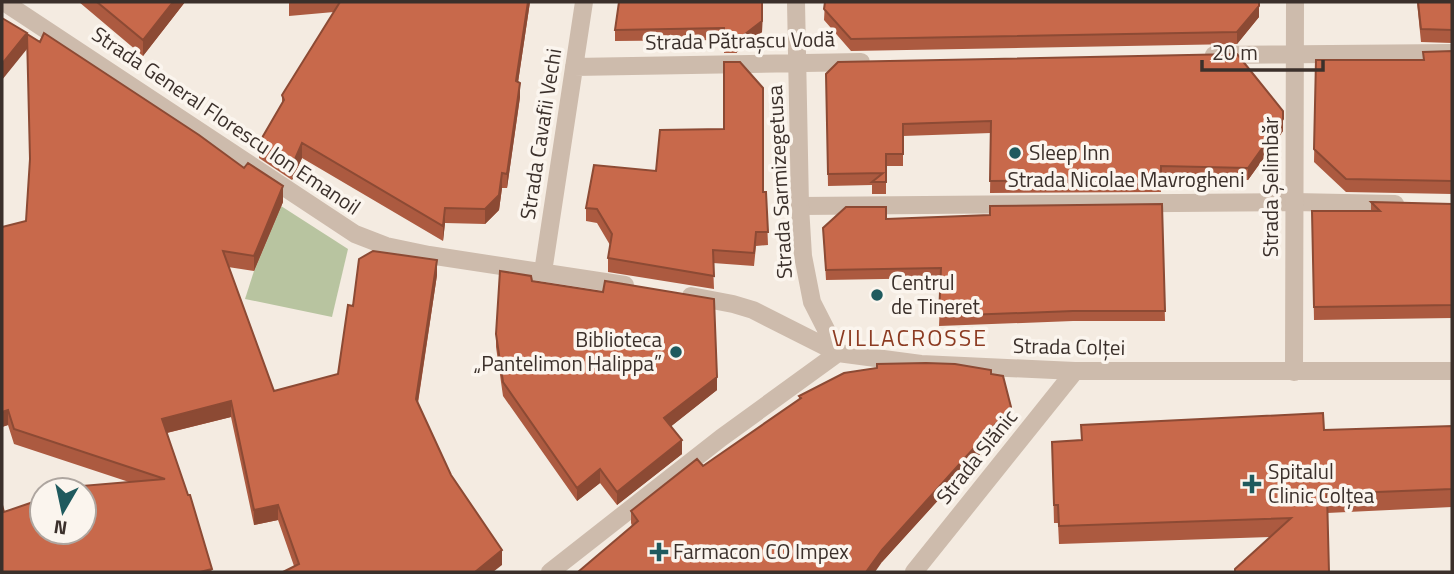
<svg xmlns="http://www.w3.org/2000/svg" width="1454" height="574" viewBox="0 0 1454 574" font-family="'Titillium Web',sans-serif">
<rect width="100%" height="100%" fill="#f4ebe1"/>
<!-- green -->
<path fill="#b8c4a0" d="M281 206 348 249 332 317 245 299 254 271Z"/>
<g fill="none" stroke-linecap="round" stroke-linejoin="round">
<!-- lane -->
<path stroke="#cdbbac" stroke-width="18" d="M800 206 1294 202 1395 204"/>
<!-- street -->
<path stroke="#cdbbac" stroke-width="18" d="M4 2 355 234 386 246 429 255 625 285
M796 2 800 206 803 256 812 302 837 351
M1214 55 1452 53
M574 67 861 62
M543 272 584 2
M691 296 733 304 753 310 838 353 921 364 1075 371H1452
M1294 372 1295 2
M550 572 721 438 838 353
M914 572 1075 371"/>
</g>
<!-- wall -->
<path fill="#ac5a40" d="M79 2H185L143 56Z
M289 2H530L518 82 520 97 507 188H502L499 210 485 224 445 223 443 241 302 158 292 180 259 158V143L282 103V95L334 12 289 16Z
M763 2 762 32 736 53H724V40L615 41V30Z
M825 2 1259 17 1237 44 851 51 824 20Z
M1417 2H1452V43L1421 42Z
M1452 51V194L1346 192 1314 162 1316 60H1423V52Z
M826 74 1283 111V131L1248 180 1161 178V192L990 193 991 133 903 136V166H886V194H872V185L828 186Z
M763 192H766L768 245 756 246 754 266 713 263 714 289 608 272V258L610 245 597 223 586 221V208Z
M283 202 254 271 228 267 274 391 338 374 353 306 437 275 418 403 451 475 502 565 294 566 278 520 254 525 231 417 167 433 212 572 4 512 84 490H57V488L129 482 14 444 8 425 2 427 26 221Z
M1371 202 1452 204V318L1314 320 1312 211H1371Z
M1162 204 1165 321H1073L939 326 941 278 826 280 823 228 886 219 990 215Z
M532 281 717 390 671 426 682 454 617 505 600 483 577 501 503 396 496 347V334Z
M991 374 1011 420 882 562 632 526 631 523V511L703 466 799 400V396Z
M1081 425 1324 430 1452 426V507L1327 513 1270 537 1059 544 1058 523H1054L1052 442 1081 440Z"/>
<!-- shaded-wall -->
<path fill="#8c4a34" d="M173 2H185L143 56V40Z
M528 2H530L516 96V81Z
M763 2 762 32 736 53V41Z
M1259 6V17L1237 44V32Z
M27 33V49L2 80V64Z
M520 83V97L507 188V174Z
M1283 119V131L1248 180V168Z
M302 143V158L292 180V166Z
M502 173V188L499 210 485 224V209Z
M283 186V202L254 271V256Z
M445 208V223L443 241V226Z
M437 260V275L416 414V399Z
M717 377V390L664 432V418Z
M231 401V417L162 434V419Z
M1011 407V420L882 562 875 572H866L882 550Z
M8 410V425L2 427V412Z
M682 440V454L617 505V492Z
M600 469V483L577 501V488Z
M278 505V520L254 525V510Z
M502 550V565L493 572H475Z"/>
<!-- building -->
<path fill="#c8694b" stroke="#8c4a34" stroke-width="2" d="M97 2H173L143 40Z
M340 2H528L516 81 520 83 507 174 502 173 499 195 485 209 445 208 443 226 302 143 292 166 259 143 284 100 282 95Z
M619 2H762V21L736 41 724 42V28L615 30Z
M825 2H1259V6L1237 32 851 39 824 9Z
M1418 2H1452V30L1421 29Z
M2 18 27 33 2 64Z
M44 33 199 135 244 168 248 163 283 186 254 256 223 251 274 391 338 374 348 305 353 306 359 259 373 251 437 260 416 399 451 475 502 550 475 572H283L299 564 278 505 254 510 231 401 162 419 188 495H190L212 569 200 572H2V505L4 512 42 499V532H84V490H58L57 488 165 479 14 429 8 410 2 412V227L26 221 30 159 27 34 40 42Z
M1452 51V181L1346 179 1314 149 1316 60H1424L1423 52Z
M1237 54 1283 111V119L1248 168 1161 166V180L990 181 991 121 903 124V154H886V182H872L883 173 828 174 826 74 838 62Z
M724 62H740L763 88V192H766L768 232H756L754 253 713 250 714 276 608 258 612 234 597 209 586 208 594 165 656 171 660 130 724 129Z
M1371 202 1452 204V305L1314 307 1312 211H1380Z
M1162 204 1165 311H1073L939 316 941 268 826 270 823 228 846 207H886V219L990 215V206Z
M500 271 531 276 532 281 603 292 605 281 714 299 717 377 664 418 682 440 617 492 600 469 577 488 503 382 496 334Z
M926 363 955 364 991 370V374L1003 376 1011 407 882 550 866 572H578L638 521 631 511 697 459 703 466 801 398 799 396 844 373 877 368V364Z
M1323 413 1324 430 1452 426V489L1327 494 1329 572H1235V569L1291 518 1059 526 1058 505H1054L1052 442 1082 440 1081 425Z"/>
<!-- markers -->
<g fill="#1f5a5e" stroke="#fbf5ee" stroke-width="2.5">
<circle cx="1015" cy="153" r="7"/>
<circle cx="877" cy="295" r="7"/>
<circle cx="676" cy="352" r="7"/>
<path d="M1248.5 473.5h7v7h7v7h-7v7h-7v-7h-7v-7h7z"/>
<path d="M655.5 541.5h7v7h7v7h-7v7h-7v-7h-7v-7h7z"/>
</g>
<g text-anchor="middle" stroke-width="7" stroke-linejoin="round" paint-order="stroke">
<!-- street labels -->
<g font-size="21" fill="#3b302b" stroke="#fbf5ee">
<text transform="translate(740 41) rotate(-1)" y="7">Strada Pătrașcu Vodă</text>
<text transform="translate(226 121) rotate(34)" y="7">Strada General Florescu Ion Emanoil</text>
<text transform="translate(541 134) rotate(-81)" y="7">Strada Cavafii Vechi</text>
<text x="1126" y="187">Strada Nicolae Mavrogheni</text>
<text transform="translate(780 182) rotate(-93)" y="7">Strada Sarmizegetusa</text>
<text transform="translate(1271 187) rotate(-90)" y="7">Strada Șelimbăr</text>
<text transform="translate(1069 347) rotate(1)" y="7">Strada Colței</text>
<text transform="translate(977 457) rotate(-51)" y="7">Strada Slănic</text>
</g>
<!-- poi labels -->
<g font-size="21" fill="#3b302b" stroke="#fbf5ee" text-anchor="start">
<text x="1029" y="160">Sleep Inn</text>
<text x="891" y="290">Centrul<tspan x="891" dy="24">de Tineret</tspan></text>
<text x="662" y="347" text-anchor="end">Biblioteca<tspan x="662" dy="24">„Pantelimon Halippa”</tspan></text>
<text x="1268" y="479">Spitalul<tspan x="1268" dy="24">Clinic Colțea</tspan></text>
<text x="673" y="559">Farmacon CO Impex</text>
</g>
<!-- neighbourhood labels -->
<g font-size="23" letter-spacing="2" fill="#8c3b22" stroke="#fbf5ee">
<text x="910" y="346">VILLACROSSE</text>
</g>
</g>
<!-- border -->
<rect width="1454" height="574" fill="none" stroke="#3b302b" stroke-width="7"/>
<!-- north arrow -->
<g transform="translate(63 511) rotate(189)"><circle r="33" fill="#fbf5ee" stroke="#aea6a0" stroke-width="2"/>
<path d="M0-5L12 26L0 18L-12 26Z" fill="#1f5a5e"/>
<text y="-10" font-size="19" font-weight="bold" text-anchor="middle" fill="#3b302b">N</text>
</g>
<!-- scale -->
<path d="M1202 60v10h121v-10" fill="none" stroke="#3b302b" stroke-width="3.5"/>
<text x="1212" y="60" font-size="21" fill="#3b302b" stroke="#fbf5ee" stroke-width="5" paint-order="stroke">20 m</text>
</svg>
